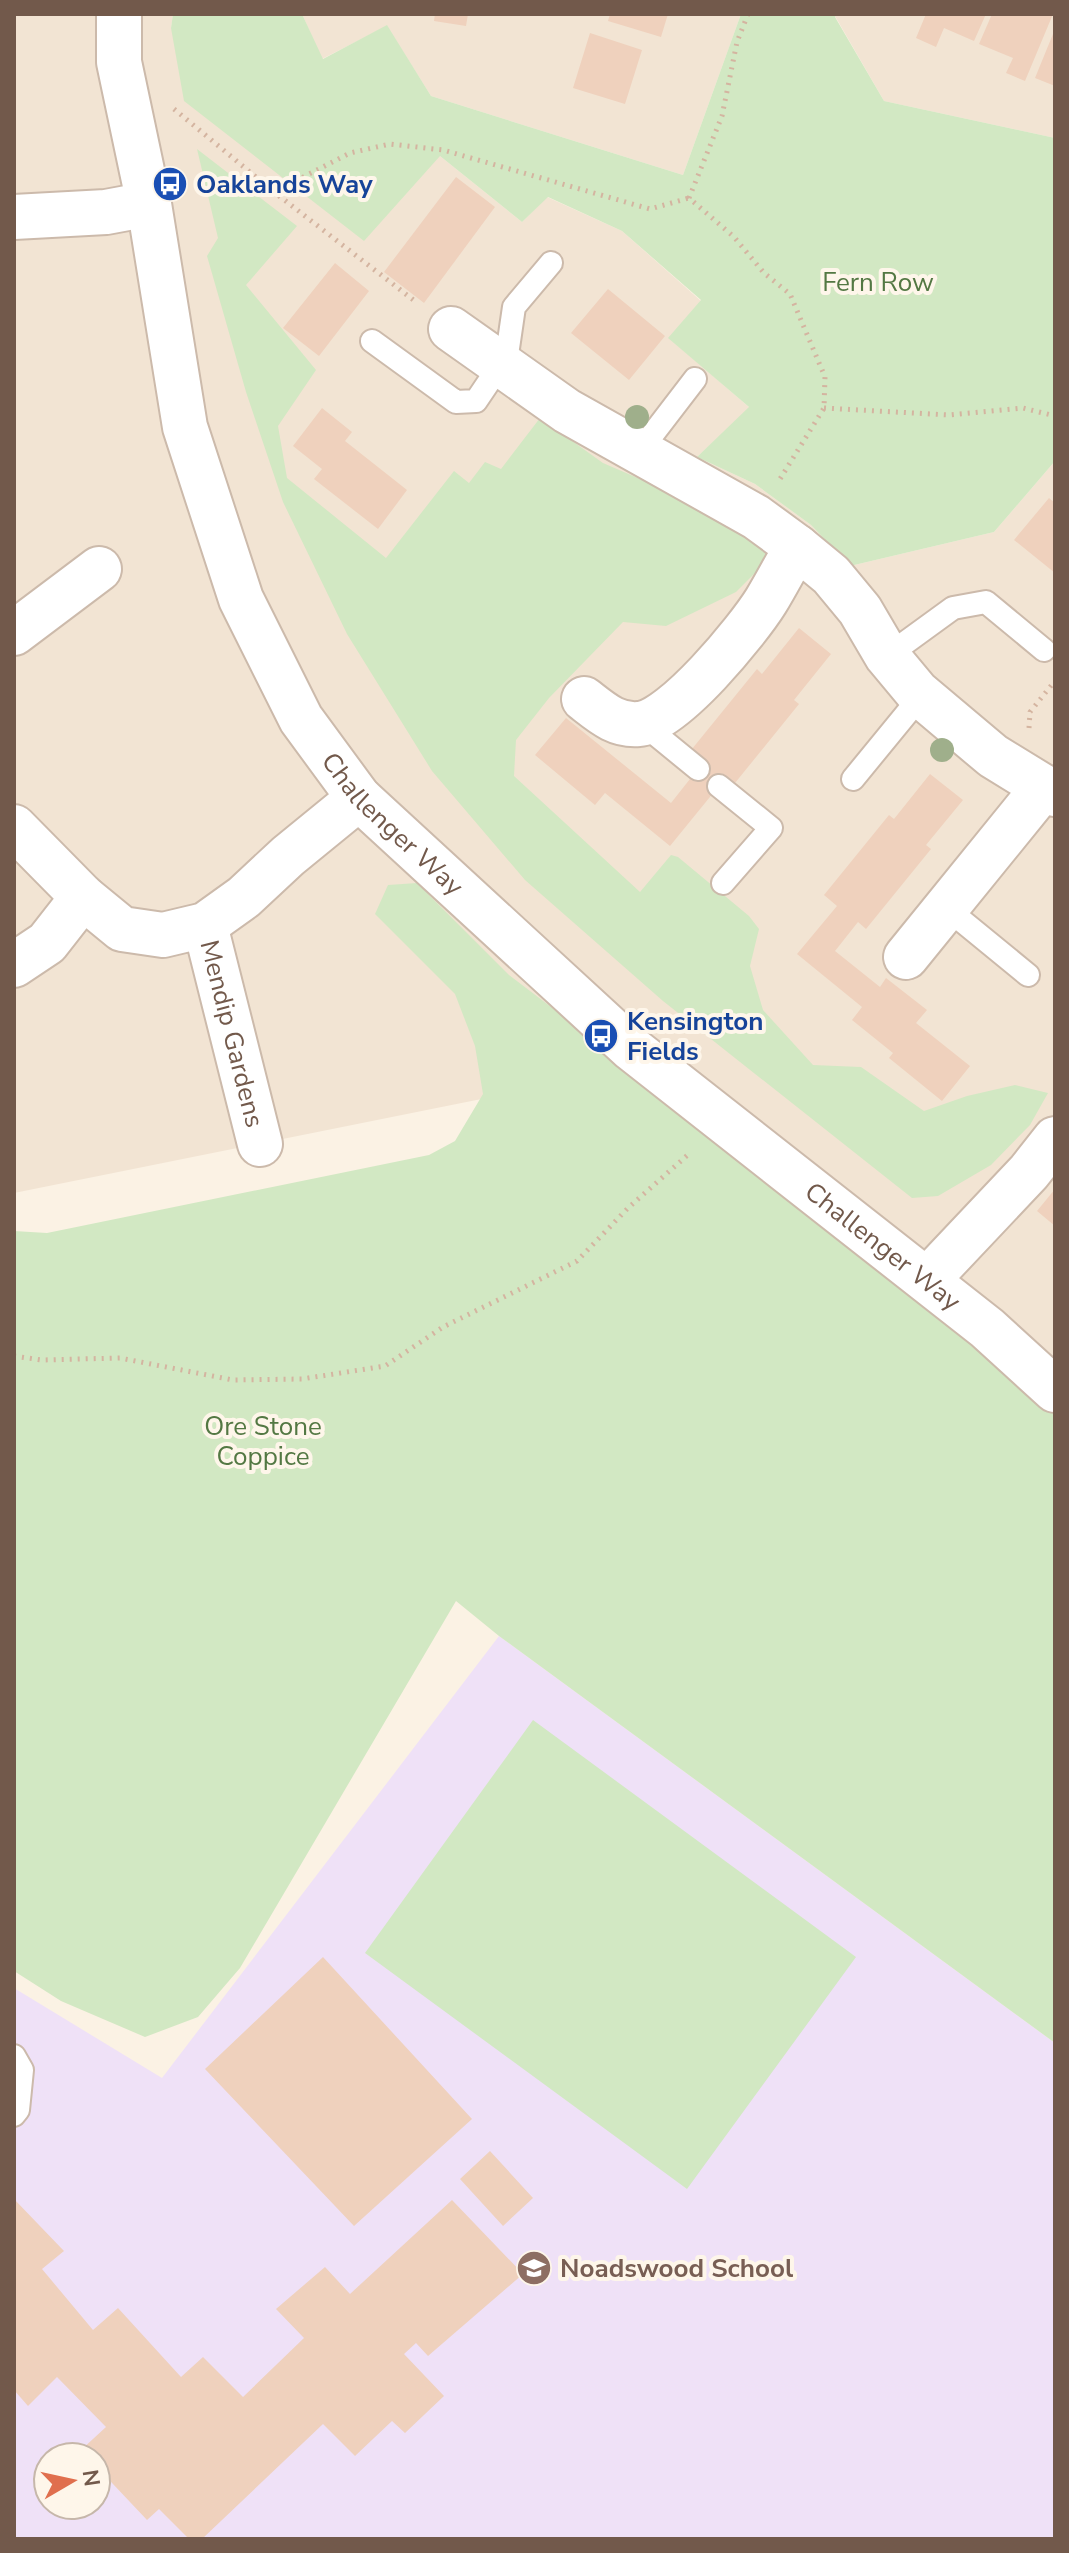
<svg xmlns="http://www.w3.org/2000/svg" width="1069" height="2553" viewBox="0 0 1069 2553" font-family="'Nunito Sans',sans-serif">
<rect width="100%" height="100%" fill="#fbf2e4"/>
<!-- residential -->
<path fill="#f2e4d3" d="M14 14H173L171 28 440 156 522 222 547 197 622 231 701 301 669 338 750 408 697 457 755 484 811 525 850 566 994 532 1055 461V1367L655 1064 14 1193Z
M302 14H741L683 175 431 96 387 26 322 59Z
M836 14H1055V138L884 101 835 16Z"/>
<!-- education -->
<path fill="#efe1f7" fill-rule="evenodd" d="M499 1636 1055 2043V2539H14V1988L162 2078ZM48 2457H96V2505H48Z"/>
<!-- green -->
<path fill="#d2e8c3" d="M173 14H302L323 59 387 25 431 96 683 175 741 14H836L835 17 884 101 1055 138V461L994 532 850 566 811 525 755 484 697 457 749 407 668 338 701 300 622 231 548 197 522 222 440 156 364 241 184 101 171 28Z
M197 149 297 226 246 285 316 370 278 426 287 478 386 558 454 471 469 483 485 462 501 469 540 418 603 463 654 485 767 546 764 564 736 592 666 626 623 622 549 698 516 740 514 776 640 892 671 855 678 857 749 916 759 929 750 966 763 1010 813 1065 861 1067 924 1111 967 1096 1015 1085 1048 1093 1030 1125 991 1165 938 1196 912 1198 663 1001 525 880 432 771 347 634 283 502 246 392 207 256 218 238Z
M417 883 509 975 726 1140 993 1355 1055 1412V2043L499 1636 456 1601 240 1968 198 2017 145 2037 61 2001 14 1971V1231L47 1233 429 1155 455 1141 483 1094 475 1046 455 994 375 914 388 885Z
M533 1720 856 1957 687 2189 365 1953Z"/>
<!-- building -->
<path fill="#efd1bd" d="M435 14H468L466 26 434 21Z
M610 14H668L661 37 608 21Z
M926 14H986L974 41 944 28 936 47 916 38Z
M992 14H1053L1025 81 1006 73 1013 58 979 44Z
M1055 29V86L1035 78Z
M590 33 642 50 625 104 573 88Z
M456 177 495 207 424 303 384 272Z
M335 263 369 291 319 356 283 328Z
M608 289 665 336 629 380 571 333Z
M322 408 352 432 345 441 407 490 378 529 314 479 322 469 293 446Z
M1049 498 1055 503V573L1014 540Z
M799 628 831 654 794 700 799 704 735 783 727 776 670 846 605 793 595 805 535 755 566 718 671 803 705 760 692 749 757 669 762 674Z
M930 774 963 800 926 845 931 849 866 929 858 922 835 951 880 987 886 978 927 1010 916 1023 970 1066 942 1101 889 1058 893 1053 852 1020 862 1007 797 954 837 906 824 895 889 815 894 819Z
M1055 1189V1226L1037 1211Z
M323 1957 472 2119 354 2226 205 2069Z
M490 2151 533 2198 503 2226 460 2179Z
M14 2199 64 2251 42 2269 93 2330 118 2308 181 2377 203 2357 243 2397 304 2338 276 2309 325 2267 350 2294 452 2200 523 2274 428 2356 416 2343 404 2354 444 2396 405 2433 392 2421 355 2456 323 2424 202 2539H189L159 2509 147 2520 96 2466V2457H88L81 2450 106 2427 57 2377 28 2406 14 2390Z"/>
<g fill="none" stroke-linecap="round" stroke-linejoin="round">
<!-- service casing -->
<g stroke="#ccbaab" stroke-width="26">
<path id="service" d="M372 341 456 402 476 401 507 355 514 307 551 263
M639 452 695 379
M887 656 953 608 986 602 1044 650
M643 724 698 769
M853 779 921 696
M719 786 771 828 723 883
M945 907 1028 975
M14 2056 22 2070 18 2110 14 2115"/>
</g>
<!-- minor casing -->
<g stroke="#ccbaab" stroke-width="48">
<g id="minor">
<path d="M14 217 106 212 149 204"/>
<path d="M451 329 567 411 756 517 797 547 831 575 860 610 887 656 917 692 993 756 1055 794"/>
<path d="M14 633 99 569"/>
<path d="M584 699C602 713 616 726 639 724 673 722 748 630 766 601 777 583 786 565 797 547"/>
<path d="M14 827 83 897 122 929 163 935 205 925 244 897 288 856 359 798"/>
<path id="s1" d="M205 925 260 1144"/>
<path d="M906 957 1044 787"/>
<path d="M14 965 47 943 83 897"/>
<path d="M927 1280 1029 1172 1055 1139"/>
</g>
</g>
<!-- tertiary casing -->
<g stroke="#ccbaab" stroke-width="48">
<g id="tertiary">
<path id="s2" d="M119 14V62L149 204 185 427 241 599 301 719 359 798 632 1049 987 1328 1055 1390"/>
</g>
</g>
<!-- path -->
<path stroke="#d4b4a0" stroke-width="5" stroke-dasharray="2 6" stroke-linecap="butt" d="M748 14 737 42 722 116 689 198 734 237 764 273 790 294 825 377 824 408 780 479
M174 109 274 192 416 302
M274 192 350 153 390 144 443 150 650 209 689 198
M824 408 949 415 1023 408 1055 416
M1029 728 1030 712 1054 682
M14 1356 41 1360 120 1358 233 1380 302 1379 385 1366 443 1327 577 1261 628 1208 691 1152"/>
<!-- service -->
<use href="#service" stroke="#fff" stroke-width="22"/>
<!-- minor -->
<use href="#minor" stroke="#fff" stroke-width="44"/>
<!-- tertiary -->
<use href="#tertiary" stroke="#fff" stroke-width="44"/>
</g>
<!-- trees -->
<g fill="#9faf8b">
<circle cx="637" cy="417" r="12"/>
<circle cx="942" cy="750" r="12"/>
</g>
<!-- icons -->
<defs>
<g id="bus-disc" transform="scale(1.8)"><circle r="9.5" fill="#1a4fb4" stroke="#fef6ea"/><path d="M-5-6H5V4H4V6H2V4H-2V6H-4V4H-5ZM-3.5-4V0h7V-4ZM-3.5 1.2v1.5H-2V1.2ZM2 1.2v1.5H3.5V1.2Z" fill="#fff"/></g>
<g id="school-disc" transform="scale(1.8)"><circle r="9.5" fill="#8d6e63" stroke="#fef6ea"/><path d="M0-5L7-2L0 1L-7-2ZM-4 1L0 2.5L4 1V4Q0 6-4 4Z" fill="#fff"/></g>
</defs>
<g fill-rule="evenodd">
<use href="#bus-disc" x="170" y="184"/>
<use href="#bus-disc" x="601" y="1036"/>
<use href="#school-disc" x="534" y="2268"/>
</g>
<g text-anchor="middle" stroke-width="8" stroke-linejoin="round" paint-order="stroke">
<!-- transit labels -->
<g font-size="26" font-weight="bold" fill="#164399" stroke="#fef6ea" text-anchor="start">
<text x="196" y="193">Oaklands Way</text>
<text x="627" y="1030">Kensington<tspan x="627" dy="30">Fields</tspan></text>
</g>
<!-- park labels -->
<g font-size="26" fill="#537843" stroke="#fef6ea">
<text x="878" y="291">Fern Row</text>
<text x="263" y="1435">Ore Stone<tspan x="263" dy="30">Coppice</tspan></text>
</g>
<!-- street labels -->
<g font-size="26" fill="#72594b" stroke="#fef6ea">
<text dy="9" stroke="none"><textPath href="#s2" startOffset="874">Challenger Way</textPath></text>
<text dy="9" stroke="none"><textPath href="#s1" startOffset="112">Mendip Gardens</textPath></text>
<text dy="9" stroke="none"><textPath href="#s2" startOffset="1522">Challenger Way</textPath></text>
</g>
<!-- education labels -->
<g font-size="26" font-weight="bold" fill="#785e54" stroke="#fef6ea" text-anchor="start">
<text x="560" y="2277">Noadswood School</text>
</g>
</g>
<!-- border -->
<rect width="1069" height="2553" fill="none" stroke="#72594b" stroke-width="32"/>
<!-- north arrow -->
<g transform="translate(72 2481) rotate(81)"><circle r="38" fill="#fef6ea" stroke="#c6b7aa" stroke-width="2"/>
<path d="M0-6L14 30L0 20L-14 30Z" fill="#e06f4e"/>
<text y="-12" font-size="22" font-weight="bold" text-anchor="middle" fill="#72594b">N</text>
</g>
</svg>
